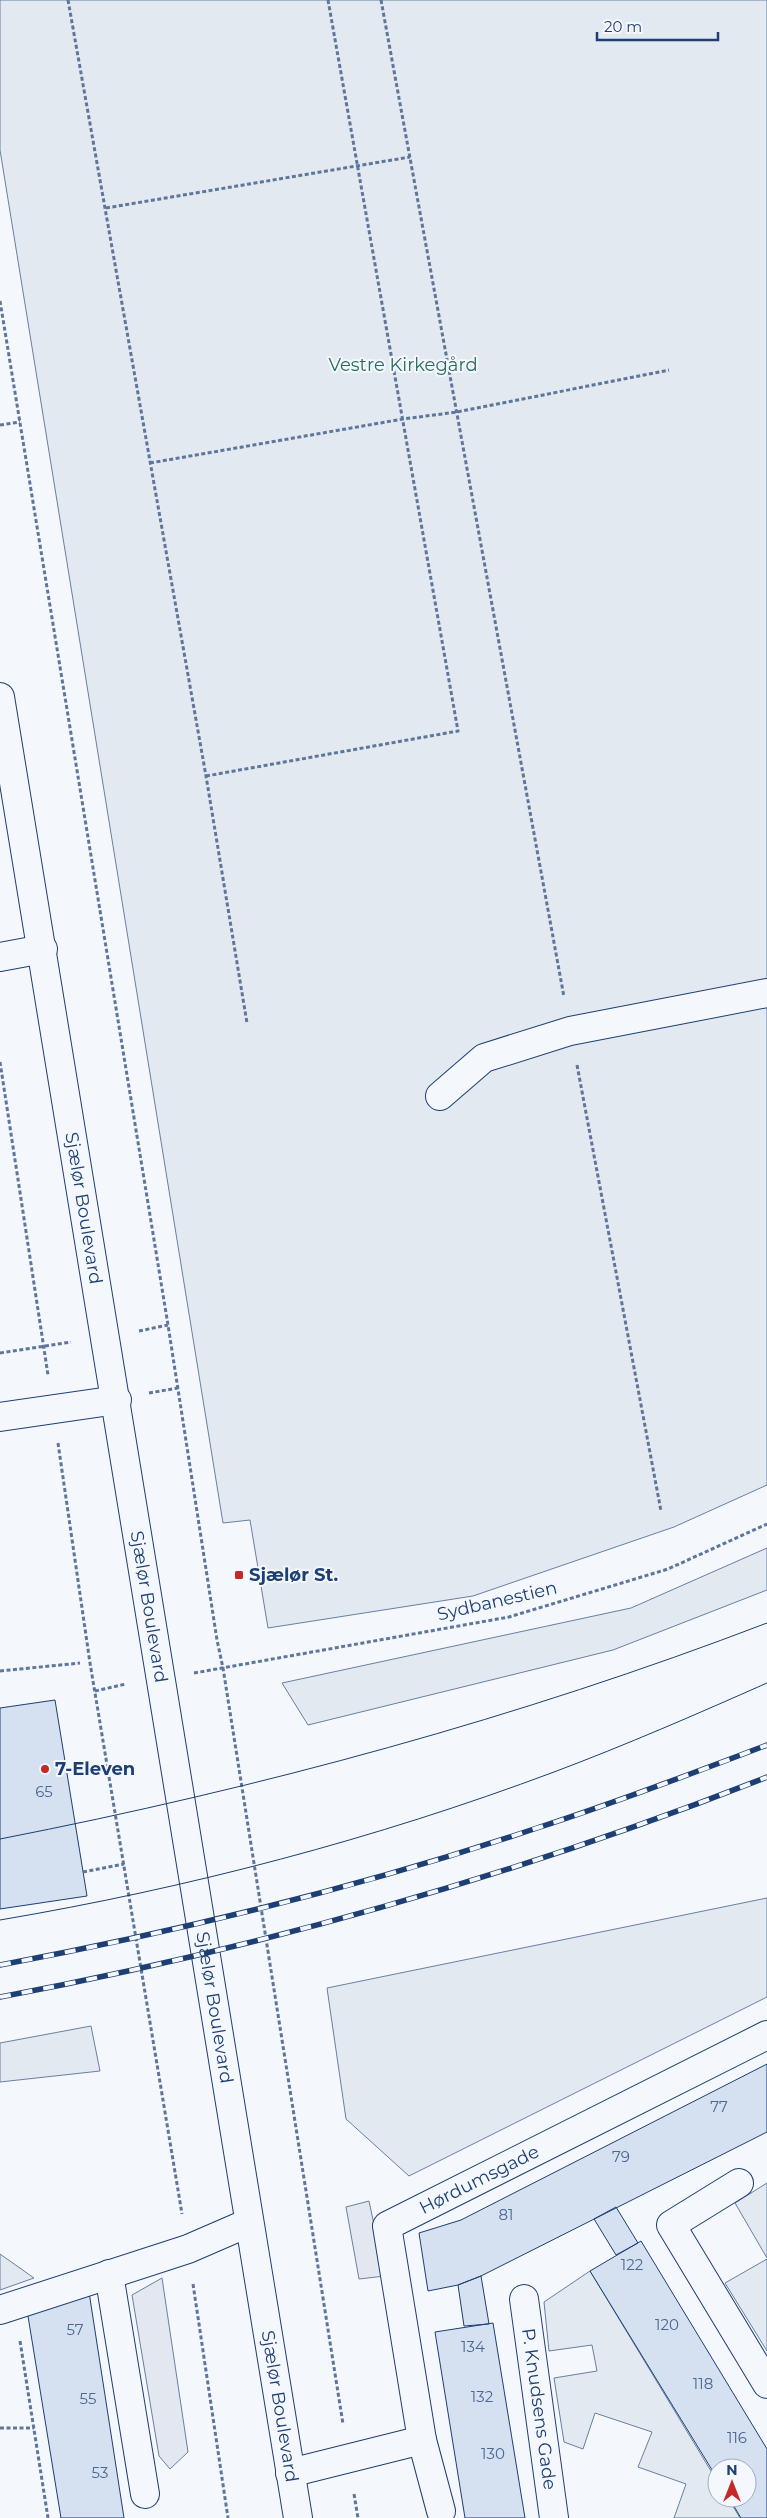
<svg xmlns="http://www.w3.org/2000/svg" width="767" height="2518" viewBox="0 0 767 2518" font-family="Montserrat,sans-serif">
<rect width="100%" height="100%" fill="#f4f7fb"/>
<!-- green -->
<path fill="#e3e9f0" stroke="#687fa3" d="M0 0H767V1485L674 1527 473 1596 268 1628 250 1520 223 1523 0 150Z
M767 1548V1590L613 1650 308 1725 282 1683 631 1608Z
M767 1898V1997L409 2176 346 2119 327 1988Z
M91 2026 100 2071 0 2082V2043Z
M767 2183V2258L735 2203Z
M0 2254 34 2278 0 2290Z
M767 2259V2351L725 2283Z
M590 2271 717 2481V2498H728L740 2518H674L686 2484 638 2467 652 2432 595 2413 583 2449 564 2442 554 2378 597 2371 592 2345 549 2351 544 2302Z"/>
<!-- parking -->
<path fill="#e3e8f0" stroke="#687fa3" d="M369 2201 385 2276 359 2279 346 2207Z
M162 2278 188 2452 170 2469 159 2456 132 2295Z"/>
<!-- building -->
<path fill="#d5e0f0" stroke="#1d3f73" d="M55 1700 87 1896 0 1909V1708Z
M767 2064V2132L481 2276 458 2285 428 2291 419 2233 461 2220Z
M616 2207 638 2243 616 2255 594 2219Z
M641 2241 767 2449V2518H741L729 2498H747V2468H717V2478L590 2271Z
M481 2276 489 2324 464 2326 458 2285Z
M89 2292 124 2518H61L27 2310Z
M493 2323 525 2518H465L435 2332Z"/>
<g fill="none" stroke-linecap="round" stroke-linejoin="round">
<!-- minor casing -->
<g stroke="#1d3f73" stroke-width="30">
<g id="minor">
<path id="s1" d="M0 697 298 2518"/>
<path d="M0 957 43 949"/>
<path d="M440 1096 484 1058 570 1031 767 993"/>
<path d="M0 1417 117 1400"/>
<path d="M739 2183 671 2225 767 2384"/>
<path d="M109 2274 145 2494"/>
<path id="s2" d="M524 2299 554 2518"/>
<path d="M0 2310 188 2249 248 2223"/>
<path d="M422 2440 441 2511"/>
<path id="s3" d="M290 2473 422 2440 387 2226 767 2035"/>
</g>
</g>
<!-- path -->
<path stroke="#5e769c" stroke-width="3" stroke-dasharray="4 2.5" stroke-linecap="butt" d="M68 0 206 776 247 1023
M381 0 564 997
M106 208 410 157
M0 301 168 1325 217 1640 223 1668 343 2424
M0 425 20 422
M150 463 403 419 457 412 669 370
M206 776 458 731 328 0
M0 1062 48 1375
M577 1065 661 1511
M139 1331 168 1325
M0 1353 71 1342
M149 1393 178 1388
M58 1443 90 1663 182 2214
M0 1671 80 1663
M194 1673 509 1617 668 1569 767 1524
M95 1691 126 1684
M83 1872 124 1864
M193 2284 228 2518
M20 2341 48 2518
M0 2428H34
M354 2494 358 2518"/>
<!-- minor -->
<use href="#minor" stroke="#f4f7fb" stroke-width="28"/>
<!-- tram -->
<path stroke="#1d3f73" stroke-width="1" d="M0 1839C261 1788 519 1718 767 1623
M0 1920C189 1888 375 1839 554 1772 626 1745 697 1714 767 1683"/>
<!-- rail casing -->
<g stroke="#1d3f73" stroke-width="5.5">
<path id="rail" d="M0 1965C181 1931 361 1887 537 1828 614 1803 691 1774 767 1745
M0 1997C261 1948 520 1874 767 1777"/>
</g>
<!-- rail -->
<use href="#rail" stroke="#f4f7fb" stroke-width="4" stroke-dasharray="11" stroke-linecap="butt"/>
</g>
<!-- markers -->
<g fill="#c62828" stroke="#f4f7fb" stroke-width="2">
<rect x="234" y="1570" width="10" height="10" rx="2.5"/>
<circle cx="45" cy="1769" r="5"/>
</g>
<g text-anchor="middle" stroke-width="4" stroke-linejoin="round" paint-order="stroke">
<!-- number labels -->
<g font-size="15" fill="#4b6792">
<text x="44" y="1797">65</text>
<text x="719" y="2112">77</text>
<text x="621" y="2162">79</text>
<text x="506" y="2220">81</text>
<text x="632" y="2270">122</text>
<text x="667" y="2330">120</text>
<text x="75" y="2335">57</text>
<text x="473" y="2352">134</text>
<text x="703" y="2389">118</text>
<text x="482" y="2402">132</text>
<text x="88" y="2404">55</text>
<text x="737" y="2443">116</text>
<text x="493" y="2459">130</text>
<text x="100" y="2478">53</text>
</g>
<!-- park labels -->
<g font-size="18" fill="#2c6c60" stroke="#f4f7fb">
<text x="403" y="371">Vestre Kirkegård</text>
</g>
<!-- street labels -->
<g font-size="18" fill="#1d3f73" stroke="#f4f7fb">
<text dy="6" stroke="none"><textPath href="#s1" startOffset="518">Sjælør Boulevard</textPath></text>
<text transform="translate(497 1601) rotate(-13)" y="6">Sydbanestien</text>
<text dy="6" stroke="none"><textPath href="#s1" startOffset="922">Sjælør Boulevard</textPath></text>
<text dy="6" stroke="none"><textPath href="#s1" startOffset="1328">Sjælør Boulevard</textPath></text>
<text dy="6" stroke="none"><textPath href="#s3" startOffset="456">Hørdumsgade</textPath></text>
<text dy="6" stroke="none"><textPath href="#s1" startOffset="1732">Sjælør Boulevard</textPath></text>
<text dy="6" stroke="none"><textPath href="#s2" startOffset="111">P. Knudsens Gade</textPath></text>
</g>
<!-- poi labels -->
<g font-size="18" font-weight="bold" fill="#1d3f73" stroke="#f4f7fb" text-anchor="start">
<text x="249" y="1581">Sjælør St.</text>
<text x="55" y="1775">7-Eleven</text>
</g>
</g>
<!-- north arrow -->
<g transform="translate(732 2483)"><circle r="24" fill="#f4f7fb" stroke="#9eadc5"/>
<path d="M0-4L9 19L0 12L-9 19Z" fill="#c62828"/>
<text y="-8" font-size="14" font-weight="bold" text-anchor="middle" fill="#1d3f73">N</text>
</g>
<!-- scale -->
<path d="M597 32v8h121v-8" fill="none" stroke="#1d3f73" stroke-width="2.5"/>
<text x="604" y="32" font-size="15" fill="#1d3f73" stroke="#f4f7fb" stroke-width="4" paint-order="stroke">20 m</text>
</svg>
